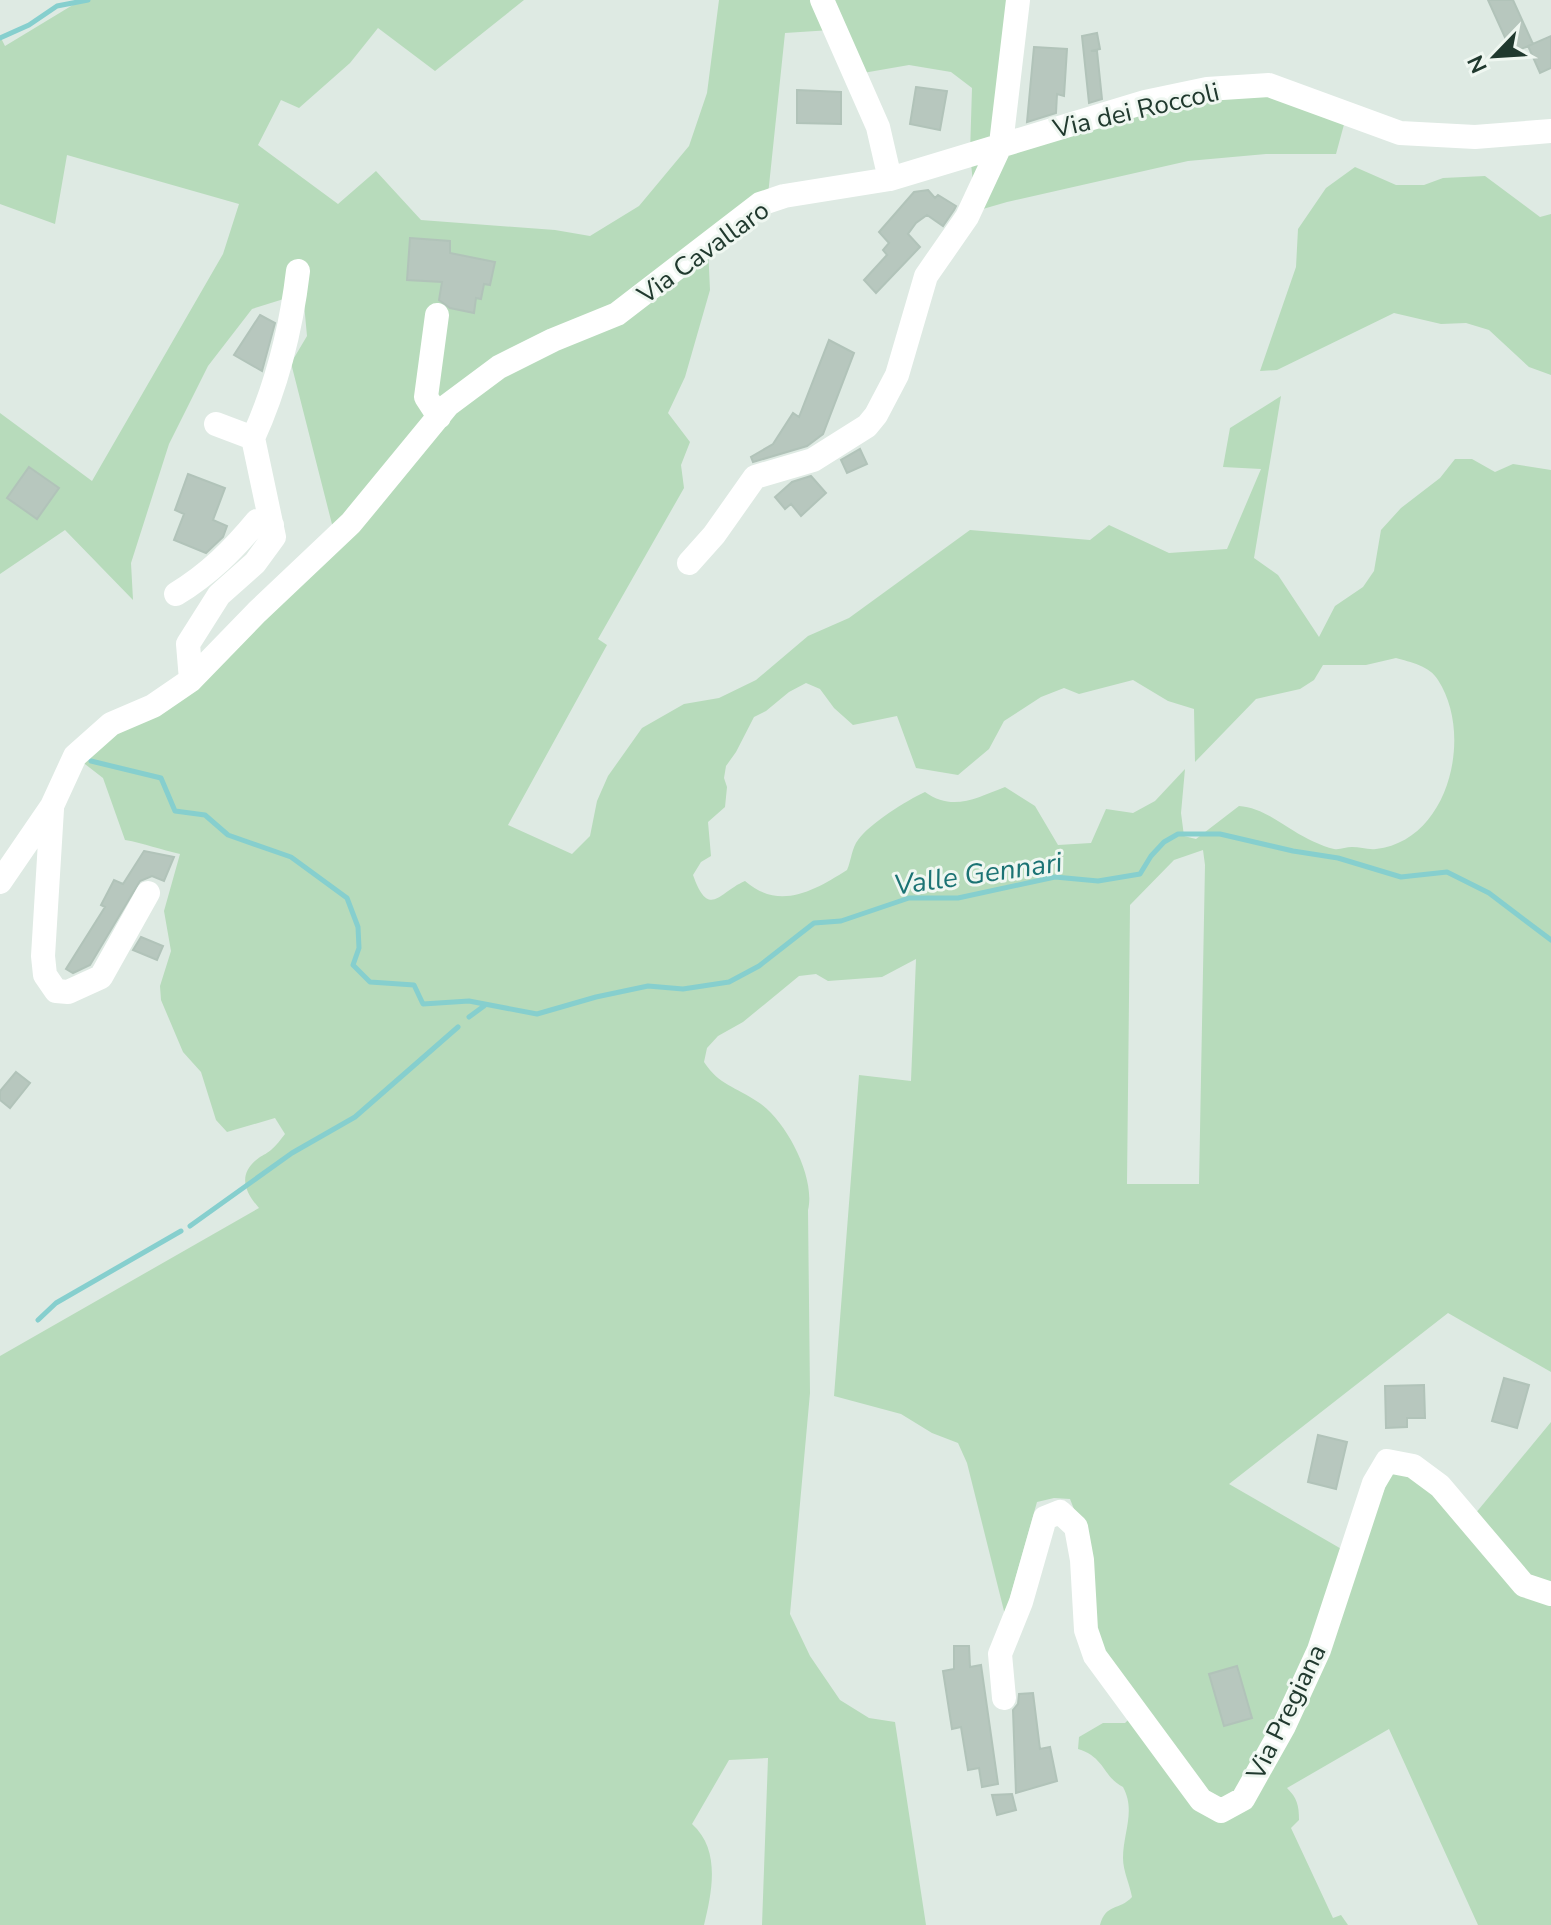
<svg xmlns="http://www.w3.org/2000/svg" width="1551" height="1925" viewBox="0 0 1551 1925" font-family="'Nunito Sans',sans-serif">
<rect width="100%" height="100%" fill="#deeae3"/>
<!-- green -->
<path fill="#b7dbbb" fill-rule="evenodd" d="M81 0H524L435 71 378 28 350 63 299 108 281 100 258 145 338 204 376 171 421 220 555 230 590 236 639 206 689 146 707 93 719 0H1017L996 139 1206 86 1349 106 1336 154H1266L1188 161 1007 202 976 211 970 154 972 88 951 72 909 65 863 73 831 30 785 33 768 195 708 246 710 290 685 377 668 413 690 442 681 465 684 488 598 639 607 645 508 825 572 854 590 836 597 801 608 776 642 728 684 704 719 698 756 680 808 636 849 618 970 530 1090 540 1109 525 1169 553 1227 549 1261 469 1223 467 1230 428 1281 396 1254 558 1278 575 1319 637 1335 606 1363 587 1374 571 1381 530 1401 508 1440 478 1455 459H1472L1495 472 1513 464 1551 470V1372L1448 1313 1229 1484 1357 1558 1392 1470 1426 1484 1465 1526 1551 1422V1925H1478L1389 1729 1287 1788C1297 1798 1299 1805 1299 1820L1291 1828 1333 1918 1341 1915 1348 1925H1100C1106 1903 1119 1911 1132 1897 1130 1885 1123 1871 1123 1858 1123 1833 1136 1811 1123 1787 1103 1777 1105 1757 1078 1749L1079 1737 1103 1723H1125L1140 1708 1102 1654 1095 1624 1081 1527 1070 1499 1054 1498 1037 1502 1005 1615 967 1463 958 1443 932 1433 901 1414 834 1396 859 1075 911 1081 916 959 882 977 828 981 816 974 799 976 743 1022 718 1036 707 1048 704 1062C720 1086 735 1086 758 1102 786 1120 816 1178 808 1210L810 1393 790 1614 810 1656 840 1700 869 1718 895 1722 926 1925H762L768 1758 729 1760 692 1824C721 1850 712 1892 704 1925H0V1356L259 1208C244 1191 237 1173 260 1157 262 1156 269 1152 271 1150 276 1146 281 1139 285 1134L275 1118 227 1132 216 1120 201 1072 183 1052 161 1000 160 986 171 951 164 911 180 854C161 850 144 843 125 840L103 778 72 754 188 674 335 536 291 363 307 336 303 293 252 309 208 366 169 444 131 563 133 600 65 530 0 574V413L92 481 223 254 239 204 67 155 55 224 0 204V36L5 46ZM1396 658C1410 662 1430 666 1438 680 1474 735 1449 841 1376 849 1368 850 1360 847 1352 847 1346 847 1340 850 1334 849 1321 846 1305 838 1294 831 1278 821 1259 807 1239 806L1196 839 1184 836 1181 813 1185 769 1155 801 1133 813 1106 809 1091 843 1058 845 1035 806 1005 787C976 798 953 812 925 792 907 800 869 824 858 840 852 847 851 861 847 870 814 891 779 911 745 881 719 892 709 920 693 875L701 862 711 856 708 822 725 807 727 787 724 778 726 766 736 752 754 717 766 711 789 692 806 683 820 689 834 708 853 725 897 716 916 768 958 775 989 749 1004 721 1041 697 1064 688 1079 694 1133 680 1168 701 1194 709 1195 762 1256 699 1300 689 1314 680 1323 665H1366ZM1203 850 1205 865 1199 1184H1127L1130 905 1174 860Z
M1355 167 1396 185H1424L1443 178 1485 176 1540 217 1551 214V375L1529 367 1489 330 1466 323 1441 324 1394 313 1277 370 1260 371 1296 267 1298 229 1326 188Z"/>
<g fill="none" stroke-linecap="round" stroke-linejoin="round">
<!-- stream -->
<path stroke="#86cfce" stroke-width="5" d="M0 38 29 25 57 6 88 0
M91 761 161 778 175 811 205 815 228 835 291 857 347 898 358 927 359 948 353 965 370 982 414 985 423 1004 469 1001 537 1014 596 997 648 986 683 989 729 982 759 966 814 923 841 921 909 898H958L1055 877 1098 881 1140 874 1151 856 1164 842 1178 834H1220L1293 851 1338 858 1401 877 1447 872 1489 893 1551 940
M469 1017 484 1006
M190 1226 292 1153 355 1117 458 1027
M38 1320 56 1303 181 1231"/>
</g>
<!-- building -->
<path fill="#b7c7be" stroke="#b1c3b9" stroke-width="2" d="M1488 0H1513L1533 44 1512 53Z
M1097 33 1100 49 1091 51H1097L1102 99 1089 103 1082 36Z
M1551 36V68L1540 73 1528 46Z
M1034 47 1067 49 1064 96 1057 94 1056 113 1027 122Z
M916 87 947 91 940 130 910 124Z
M797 90 841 92V124L797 123Z
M928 190 935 198 938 195 956 206 954 210 943 226 927 215 916 223 908 234 920 247 876 293 864 280 887 255 883 250 889 243 879 232 914 192Z
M410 238 450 241V253L495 262 490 285 484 284 481 299 476 298 474 313 450 308 439 300 442 282 407 280Z
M260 315 275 323 262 371 234 355Z
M829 340 854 353 823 434 807 446 753 462 751 457 773 444 793 413 799 417Z
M860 449 867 464 847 473 841 460Z
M29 467 59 488 37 519 7 498Z
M188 474 225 488 213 520 227 526 223 537 206 553 174 540 184 514 175 510Z
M811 476 826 493 801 516 791 504 785 509 775 497 792 482Z
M144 851 174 857 164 881 152 876 140 881 90 965 73 973 66 969 105 907 101 905 114 880 123 884Z
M141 937 163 946 157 960 133 950Z
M16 1072 30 1083 10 1108 0 1100V1091Z
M1504 1378 1529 1385 1517 1428 1492 1421Z
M1424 1385 1425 1418H1407V1427L1386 1428 1385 1386Z
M1318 1435 1347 1442 1336 1489 1308 1482Z
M954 1646H969L970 1667 981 1665 998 1784 982 1787 979 1768 968 1770 961 1727 952 1729 943 1671 954 1669Z
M1237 1666 1252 1718 1224 1726 1209 1674Z
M1033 1693 1040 1749 1050 1747 1057 1781 1016 1793 1013 1710 1018 1704 1019 1694Z
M1012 1794 1016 1810 997 1815 992 1795Z"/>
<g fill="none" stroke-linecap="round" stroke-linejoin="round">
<!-- minor -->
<path stroke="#fff" stroke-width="24" d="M822 0 878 127 890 179
M437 315 426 397 439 417
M253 438C278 383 291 330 298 271
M689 563 714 535 755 477 813 460 867 426 876 415 897 375 926 276 967 217 1001 144 1018 0
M176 594C209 574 233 550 257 521L272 525
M191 680 188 644 219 595 255 563 274 537 253 438 216 424
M52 809 43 956 45 975 56 991 68 992 101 977 148 893
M0 882 52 806 75 756 111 724 153 706 191 680 257 612 351 523 448 405 499 367 553 340 617 314 760 204 784 196 890 179 1145 102 1207 89 1269 85 1400 133 1475 137 1551 131
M1004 1698 1000 1654 1021 1602 1045 1518 1060 1512 1076 1527 1082 1560 1086 1630 1095 1656 1201 1800 1221 1811 1243 1799 1284 1726 1319 1650 1374 1483 1387 1461 1413 1466 1440 1486 1524 1585 1551 1594"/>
</g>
<g text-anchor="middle" stroke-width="6" stroke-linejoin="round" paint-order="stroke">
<!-- street labels -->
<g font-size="26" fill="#20392e" stroke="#eff7f1">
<text transform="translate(1136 110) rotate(-13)" y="9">Via dei Roccoli</text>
<text transform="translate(703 252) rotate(-36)" y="9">Via Cavallaro</text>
<text transform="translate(1286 1712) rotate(-64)" y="9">Via Pregiana</text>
</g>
<!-- water labels -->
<g font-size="28" font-style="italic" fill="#1b7374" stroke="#eff7f1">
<text transform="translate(978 873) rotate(-8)" y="10">Valle Gennari</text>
</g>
</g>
<!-- north arrow -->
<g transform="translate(1495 56) rotate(245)" stroke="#eff7f1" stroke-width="6" paint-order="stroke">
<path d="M0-6L14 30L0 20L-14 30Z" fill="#20392e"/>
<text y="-12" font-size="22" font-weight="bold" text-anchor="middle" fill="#20392e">N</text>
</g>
</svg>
